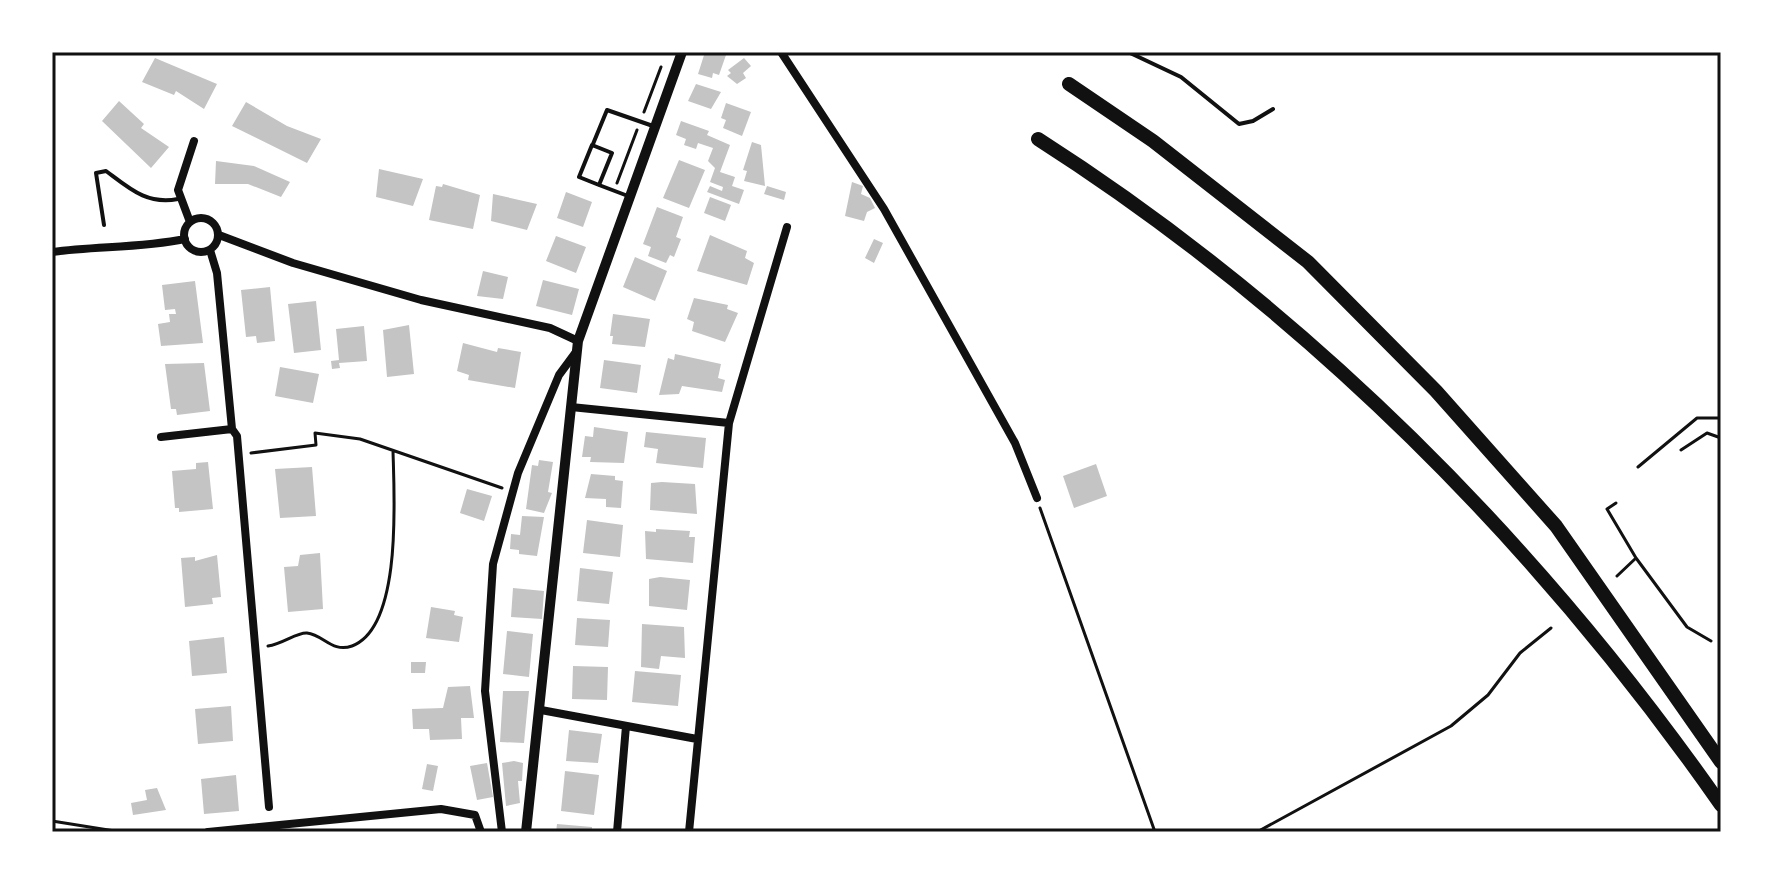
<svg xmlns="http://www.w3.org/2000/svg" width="1773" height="884" viewBox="0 0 1773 884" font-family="'Playfair Display',serif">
<rect width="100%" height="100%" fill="#fff"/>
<!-- building -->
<path fill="#c4c4c4" d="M705 52 726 55 719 75 713 73 712 78 698 74Z
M155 58 217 84 204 109 176 91 174 95 142 82Z
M744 58 751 66 743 73 746 78 737 84 727 76 731 73 728 70Z
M696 84 721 92 711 109 688 101Z
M119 101 144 124 141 128 169 147 151 168 102 121Z
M246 102 287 126 321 139 307 163 232 126Z
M726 103 751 112 742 136 723 128 726 120 721 118Z
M681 121 709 131 707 135 730 145 720 172 735 177 732 186 744 190 739 204 707 192 710 186 722 191 723 187 710 182 715 168 708 161 713 148 698 143 696 149 684 145 686 139 676 135Z
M752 142 761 145 765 186 744 181 747 171 743 170Z
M679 160 705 170 689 208 663 198Z
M216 161 254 166 290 182 281 197 248 184H215Z
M379 169 423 179 413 206 376 197Z
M852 182 863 186 861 194 870 198 875 208 867 212 864 221 845 216Z
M443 184 480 195 473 229 429 220 436 186 442 187Z
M767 186 786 192 784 200 764 194Z
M566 192 592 202 583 227 557 218Z
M493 194 537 204 527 230 491 221Z
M710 197 731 205 725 221 704 213Z
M657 207 683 217 676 237 681 239 674 257 670 255 666 263 648 256 651 247 643 244Z
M710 235 747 251 745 258 754 263 747 285 697 271Z
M556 236 586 247 576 273 546 261Z
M874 239 883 243 874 263 865 258Z
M635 257 667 271 655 301 623 287Z
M483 271 508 277 503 299 477 296Z
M543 280 579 289 572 315 536 306Z
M195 281 203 343 161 346 158 324 170 322 169 314H176L175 309 165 310 162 285Z
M270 287 275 341 257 343 256 336 246 337 241 290Z
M694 298 728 305 727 309 738 313 725 342 692 331 694 322 687 319Z
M316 301 321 350 294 353 288 304Z
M613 314 650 319 645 347 612 344 613 336H610Z
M409 325 414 374 387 377 383 330Z
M364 326 367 361 339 363 340 368 332 369 331 361 339 360 336 329Z
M463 343 497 352 498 348 521 352 515 388 468 380 469 375 457 371Z
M675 354 721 364 718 378 725 380 722 392 682 386 679 394 659 395 668 358 674 360Z
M604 360 641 365 637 393 600 388Z
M204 363 210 411 177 415 176 409H171L165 364Z
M280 367 319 374 313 403 275 396Z
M594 427 628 432 624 463 590 462 591 457H582L585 436 593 437Z
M646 432 706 438 703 468 656 463 658 449 644 447Z
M539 460 553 462 548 492 552 493 544 513 526 509 532 465 538 466Z
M208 462 213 509 179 512V508H175L172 471 196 469V463Z
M1096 464 1107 496 1074 508 1063 476Z
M312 467 316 516 280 518 275 469Z
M591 474 615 476V480L623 481 621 508 606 507V499L585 498Z
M662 482 695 484 697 514 650 510 651 483Z
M467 489 492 496 484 521 460 513Z
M522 516 544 517 537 556 519 554V550L510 549 511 534 520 535Z
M587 520 623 525 620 557 583 553Z
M656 529 690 531 689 537H695L693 563 646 559 645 531 656 532Z
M320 553 323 609 288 612 284 567 298 566 300 555Z
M217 555 221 597 212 598 213 604 185 607 181 558 195 557V561Z
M580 568 613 572 609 604 577 601Z
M660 577 690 580 687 610 649 606V579Z
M513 588 544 591 542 619 511 617Z
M431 607 455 611 454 615 463 617 459 642 426 638Z
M577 618 610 620 608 647 575 645Z
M642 624 684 627 685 658 661 656 659 669 641 667Z
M507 631 533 634 529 677 503 674Z
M224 637 227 673 192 676 189 641Z
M411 662H426L425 673H411Z
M573 666 608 667 607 700 572 699Z
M635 671 681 675 678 706 632 702Z
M470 686 474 718H461L462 739 430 740 429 729H413L412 709 443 708 448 687Z
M503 691H529L524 743 500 742Z
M231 706 233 741 198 744 195 709Z
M569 730 602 734 598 763 566 761Z
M514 761 523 763 522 781H518L520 803 506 806 502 763Z
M487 763 493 797 477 800 470 766Z
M427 764 438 766 433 791 422 789Z
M565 771 599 775 594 815 561 811Z
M236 775 239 811 204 814 201 779Z
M157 788 166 810 133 815 131 803 147 800 145 790Z
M557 824 592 827V832H556Z"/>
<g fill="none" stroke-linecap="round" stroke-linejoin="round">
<!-- path -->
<path stroke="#111" stroke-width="3" d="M644 112 661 67
M617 183 637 130
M1681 450 1707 433 1721 438
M251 453 316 445 315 433 360 439 502 488
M1638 467 1697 418H1721
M1616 503 1607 509 1636 558 1617 576
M1040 508 1155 832
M1636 558 1687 627 1711 641
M268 646C283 644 297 632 307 633 324 635 332 653 352 646 403 627 394 494 393 451
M52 821 121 832
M1257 832 1451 726 1488 695 1520 653 1551 628"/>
<!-- service -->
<path stroke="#111" stroke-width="4" d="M1128 52 1181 77 1239 124 1253 121 1273 109
M593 144 607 110 653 126
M599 185 579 177 592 145 612 153 599 185 628 196
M104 225 96 173 106 171C130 189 147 205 178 199"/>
<!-- minor -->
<path stroke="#111" stroke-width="8" d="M781 52 884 209 1015 443 1037 498
M184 235a17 17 0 1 1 34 0a17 17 0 1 1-34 0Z
M190 222 178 190 194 141
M219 235 293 263 421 300 550 328 578 341
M210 250 217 273 232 429 237 436 269 807
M52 252C97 246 141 248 185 239
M571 407 729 423
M161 437 232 429
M541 710 697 739
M208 832 441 809 475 815 481 832
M502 832 485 691 493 564 518 473 559 375 576 352
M617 832 626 726
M689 832 729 423 787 227"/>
<!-- tertiary -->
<path stroke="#111" stroke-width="10" d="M526 832 578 341 682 52"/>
<!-- motorway -->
<path stroke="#111" stroke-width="14" d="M1069 84 1153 141 1308 262 1436 391 1556 526 1721 762
M1038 139C1307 311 1538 543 1721 805"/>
</g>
<!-- border -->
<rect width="1773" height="884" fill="none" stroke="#ffffff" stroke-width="108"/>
<rect x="54" y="54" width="1665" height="776" fill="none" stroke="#111" stroke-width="3"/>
</svg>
